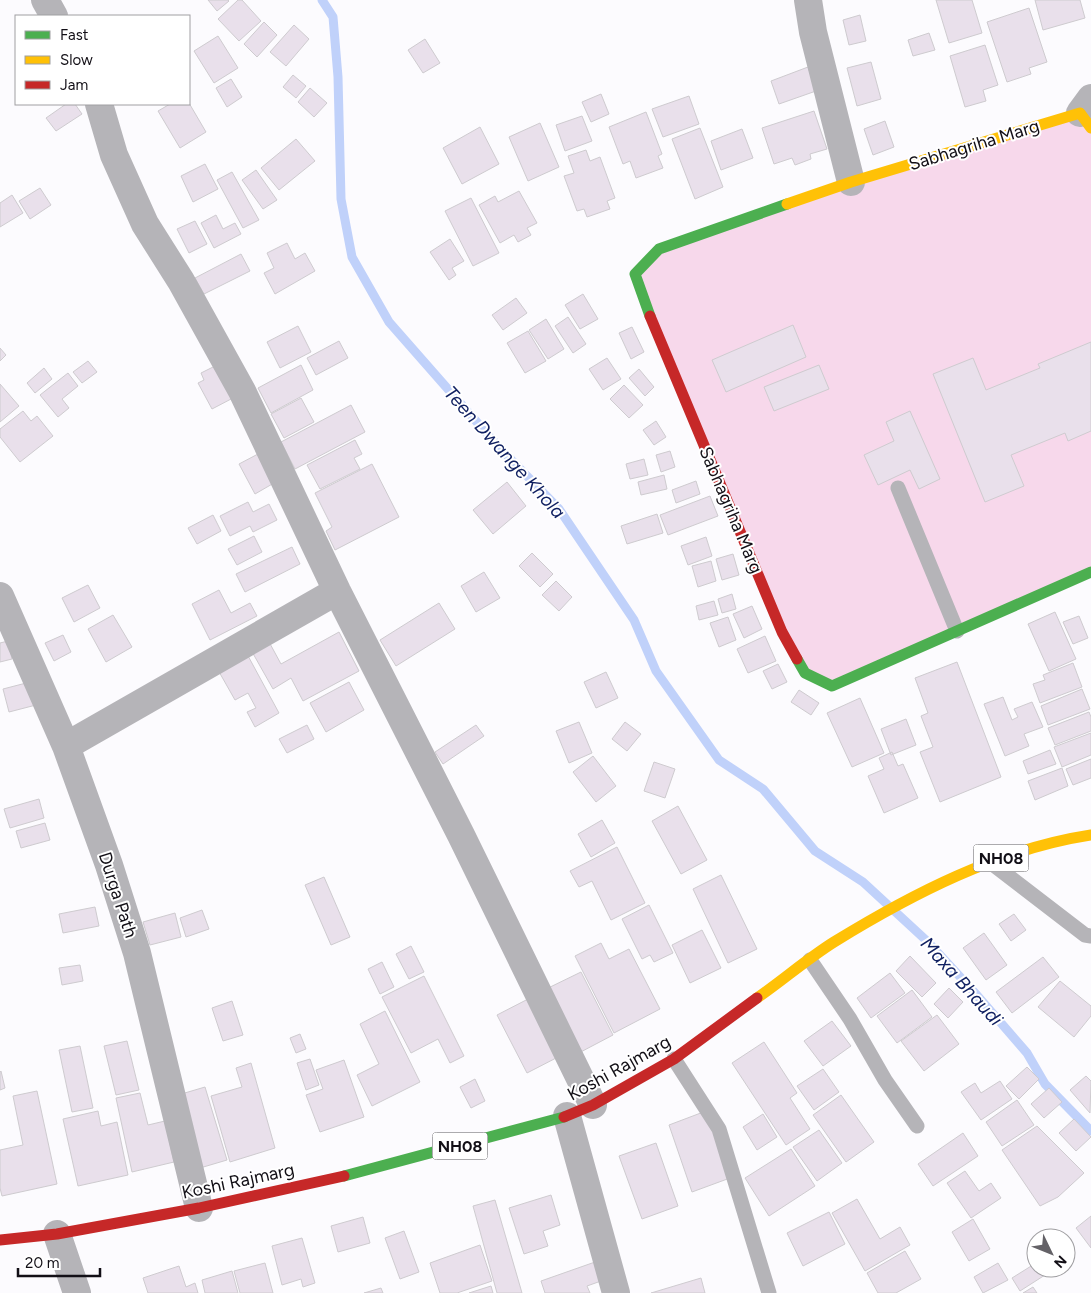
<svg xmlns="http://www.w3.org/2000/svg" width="1091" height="1293" viewBox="0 0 1091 1293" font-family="Figtree,sans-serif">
<rect width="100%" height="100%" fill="#fcfbfe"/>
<!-- green -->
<path fill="#f7d8eb" d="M1080 113 1091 128V572L832 686 805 673 635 274 659 249Z"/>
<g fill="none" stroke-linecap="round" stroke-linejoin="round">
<!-- stream -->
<path stroke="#c0d1fa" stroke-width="9" d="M322 0 333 17 338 77 341 199 352 257 389 322 497 445 559 509 634 620 656 671 719 760 763 789 815 851 863 882 928 942 975 993 1027 1053 1045 1084 1091 1131"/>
</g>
<!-- building -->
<path fill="#e9e0eb" stroke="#cecbcf" d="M208 0H228L229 1 217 11Z
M238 0H242L261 21 239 41 218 19Z
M936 0H972L982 33 949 43Z
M1035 0H1080L1085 18 1043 30Z
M1029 8 1047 62 1029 68 1031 74 1007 82 987 22Z
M860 15 866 41 849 45 843 20Z
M264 22 277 35 257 57 244 44Z
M294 25 309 39 286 66 270 52Z
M929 33 935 50 913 56 908 40Z
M218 36 238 68 214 83 194 51Z
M425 39 440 63 423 73 408 50Z
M985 45 998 85 983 90 986 101 965 107 950 56Z
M871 62 881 99 857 106 847 68Z
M808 67 816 91 779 104 771 81Z
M293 75 306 86 296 98 283 87Z
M231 79 242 97 227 107 216 88Z
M310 88 327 103 314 117 298 102Z
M601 94 609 114 591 122 582 102Z
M689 96 699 124 663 137 652 109Z
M189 103 206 132 180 148 158 111 170 104Z
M66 104H75L82 114 56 131 46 118Z
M814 111 827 149 810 154 811 159 795 165 792 158 774 164 762 128Z
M646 112 662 154 658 156 663 168 636 178 630 161 623 164 609 127Z
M582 116 592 141 565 151 556 125Z
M885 121 894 147 873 155 864 129Z
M540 123 559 167 528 181 509 137Z
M480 127 499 164 462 184 443 148Z
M700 128 723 187 695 199 672 139Z
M742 129 753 158 721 170 711 141Z
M296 139 315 161 279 190 261 168Z
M586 150 590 161 600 157 615 198 607 201 610 209 587 217 584 209 577 211 564 176 574 173 568 156Z
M205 164 218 189 193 202 181 176Z
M256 170 277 200 263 209 242 180Z
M232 172 259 220 243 228 217 180Z
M40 188 51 205 30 219 19 201Z
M519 191 537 223 527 228 531 235 518 242 514 235 500 243 479 205 495 196 498 202Z
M12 195 23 213 0 227V203Z
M471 198 499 253 473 266 445 211Z
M216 215 223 229 235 223 241 234 214 248 201 223Z
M195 221 207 244 189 253 177 229Z
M450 239 464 261 452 268 456 275 449 280 430 252Z
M287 243 295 259 305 253 315 271 275 294 264 273 274 268 267 253Z
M241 254 250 271 204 294 195 278Z
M583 294 598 319 580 329 565 305Z
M516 298 527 313 503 330 492 315Z
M568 317 586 344 573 353 555 326Z
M546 319 564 349 548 359 529 330Z
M793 325 806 357 726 392 712 360Z
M298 326 311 352 280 368 267 342Z
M632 327 644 352 631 359 619 333Z
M528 331 546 361 525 373 507 343Z
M339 341 348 358 316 375 307 358Z
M1091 342V431L1068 441 1065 433 1011 455 1024 486 985 502 933 374 973 358 986 390 1040 368 1038 364Z
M0 348 6 355 0 361Z
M607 358 621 379 603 390 589 369Z
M88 361 97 372 82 383 73 372Z
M217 365 233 398 212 409 198 383 204 380 201 373Z
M301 365 313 390 271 413 258 388Z
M819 365 829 389 774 411 764 387Z
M44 368 52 379 35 393 27 383Z
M639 369 654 387 645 396 629 378Z
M68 373 78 386 62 399 69 408 58 417 40 395Z
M0 384 19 406 0 422Z
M624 385 643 405 629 418 610 399Z
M301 398 314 422 284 438 271 414Z
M351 405 365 432 295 469 281 442Z
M23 411 31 421 37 416 53 436 20 462 0 437V429Z
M910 411 940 479 919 489 910 470 878 485 864 455 894 441 886 422Z
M656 421 666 437 654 445 643 430Z
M355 440 362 454 354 458 360 469 320 489 307 465Z
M670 451 675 467 661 472 656 455Z
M258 454 274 483 255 494 239 464Z
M644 459 648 475 630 479 626 464Z
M372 464 399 517 335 550 326 531 332 527 315 493Z
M664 475 667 489 641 495 638 482Z
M696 481 700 494 676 503 672 490Z
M507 482 526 506 493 534 473 510Z
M710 496 718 516 668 535 660 515Z
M248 502 253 512 269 504 277 520 253 532 250 526 230 536 220 516Z
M657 514 663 533 627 544 621 526Z
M213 515 221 531 197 544 188 528Z
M254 536 262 552 237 565 228 549Z
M706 537 712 556 688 565 681 546Z
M292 547 300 564 245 592 236 574Z
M532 553 553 574 540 587 519 566Z
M733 554 739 575 722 580 716 559Z
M711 561 716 581 698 587 692 566Z
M484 572 500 598 476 612 461 586Z
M556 581 572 597 559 611 542 595Z
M88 585 100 608 74 622 62 598Z
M219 590 231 613 250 603 257 616 210 640 192 604Z
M732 594 736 609 722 613 718 599Z
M714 601 718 615 699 620 696 606Z
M439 603 455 629 396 666 380 640Z
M752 606 762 629 744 638 733 614Z
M1055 612 1076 659 1049 671 1028 624Z
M113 615 132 647 106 662 88 629Z
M1079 616 1088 638 1073 644 1063 622Z
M728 617 736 640 719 647 710 623Z
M339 632 359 671 303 701 291 678 273 689 251 650 268 640 281 664Z
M63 635 71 652 54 661 45 643Z
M765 636 776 661 748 673 737 649Z
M8 641 12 659 0 662V643Z
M247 654 279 713 255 727 247 712 256 708 248 693 235 700 218 670Z
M957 662 1001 777 940 802 920 752 933 747 921 716 928 713 915 678Z
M1073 663 1082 687 1040 703 1033 684 1045 680 1043 675Z
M778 664 787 682 772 689 763 671Z
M606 672 618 698 596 708 584 682Z
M30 682 36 705 9 712 3 689Z
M349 682 364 710 326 732 310 703Z
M1082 689 1090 709 1048 725 1041 706Z
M799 690 819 703 811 715 791 702Z
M1003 697 1012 720 1018 717 1014 709 1032 702 1043 727 1024 734 1029 746 1005 756 984 704Z
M860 698 884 753 852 767 827 713Z
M1089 712 1091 717V731L1055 745 1048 728Z
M906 719 916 745 891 755 881 729Z
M579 722 592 753 569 763 556 731Z
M625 722 641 734 627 751 612 739Z
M307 725 314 739 287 753 279 739Z
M476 725 484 736 443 764 435 752Z
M1091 733V755L1062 767 1054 747Z
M1050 750 1056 764 1028 774 1023 761Z
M892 752 898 766 903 764 918 798 884 813 868 776 884 769 879 758Z
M593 756 616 786 596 802 573 772Z
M1091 759V778L1073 785 1066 769Z
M654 762 675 769 665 798 644 791Z
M1062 768 1068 786 1035 800 1028 781Z
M39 799 44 818 10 828 4 809Z
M678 806 707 860 681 874 652 821Z
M602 820 615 843 591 857 578 834Z
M45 823 50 840 21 848 16 831Z
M617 847 645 903 611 920 592 881 579 887 570 871Z
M721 875 757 949 728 963 693 889Z
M324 877 350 937 331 945 305 885Z
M649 905 673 953 654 962 650 955 642 959 622 919Z
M95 907 99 926 63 933 59 914Z
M202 910 209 929 186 937 180 918Z
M175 913 181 937 150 945 143 922Z
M1014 914 1026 930 1011 941 999 924Z
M702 930 721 968 690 983 672 945Z
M984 933 1007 965 986 980 963 948Z
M601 943 609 959 629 949 660 1009 614 1033 575 956Z
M411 946 424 972 409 979 396 954Z
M910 956 936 983 922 997 896 971Z
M1043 957 1059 977 1012 1013 996 992Z
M382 962 394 987 380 994 368 969Z
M80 965 83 981 62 985 59 968Z
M581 972 613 1035 575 1055 542 991Z
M890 973 905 993 871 1018 857 998Z
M424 976 464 1056 450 1063 438 1039 411 1053 382 997Z
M1060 981 1091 1006V1016L1074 1037 1038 1007Z
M949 988 963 1002 948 1018 934 1004Z
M912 990 932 1017 897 1043 877 1016Z
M530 998 560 1056 527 1073 497 1015Z
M232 1001 243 1035 223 1041 212 1008Z
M385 1011 420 1082 372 1106 357 1075 379 1064 360 1024Z
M937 1015 959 1044 924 1071 901 1041Z
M832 1021 851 1046 823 1066 804 1041Z
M300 1034 306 1049 296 1053 290 1038Z
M127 1041 139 1090 116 1095 104 1046Z
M764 1042 797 1093 790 1098 810 1129 786 1145 732 1063Z
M80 1046 93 1108 72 1112 59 1050Z
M310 1059 319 1085 306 1090 297 1063Z
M344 1060 364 1117 320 1132 306 1095 323 1089 316 1070Z
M251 1063 275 1148 230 1162 211 1096 242 1087 236 1068Z
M1027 1067 1039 1079 1019 1099 1006 1086Z
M823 1069 839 1092 814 1110 797 1086Z
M1 1071 5 1088 0 1090V1072Z
M1086 1076 1091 1081 1090 1113 1070 1090Z
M475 1079 485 1101 471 1108 460 1087Z
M1000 1081 1012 1099 981 1120 961 1092 975 1083 981 1093Z
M205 1087 227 1160 200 1168 178 1095Z
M1049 1088 1062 1102 1044 1118 1031 1104Z
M37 1091 57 1184 2 1196 0 1188V1150L23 1145 13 1096Z
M140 1093 148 1125 165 1121 174 1162 132 1172 116 1098Z
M841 1095 874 1142 846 1162 813 1115Z
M1017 1100 1034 1125 1002 1146 986 1122Z
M98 1111 101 1126 117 1122 128 1175 78 1186 63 1119Z
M706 1111 730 1178 692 1192 669 1125Z
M763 1114 777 1137 757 1150 743 1127Z
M1074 1119 1091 1137 1076 1151 1059 1133Z
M1037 1126 1084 1173 1058 1197 1040 1206 1002 1150Z
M819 1130 842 1163 817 1181 793 1147Z
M963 1133 978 1156 933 1186 918 1164Z
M656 1143 678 1206 642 1219 619 1156Z
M791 1149 815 1186 769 1216 745 1178Z
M965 1171 979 1191 991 1183 1001 1198 971 1218 947 1183Z
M551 1195 560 1225 543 1231 548 1246 524 1254 509 1208Z
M857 1199 880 1239 900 1227 910 1245 865 1271 832 1213Z
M495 1200 522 1293H497L473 1206Z
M829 1212 845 1244 803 1266 787 1233Z
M1091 1216V1248L1076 1228Z
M363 1217 370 1243 338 1252 331 1226Z
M973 1219 990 1249 969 1261 952 1232Z
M404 1231 419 1272 400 1279 385 1238Z
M302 1238 315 1283 303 1287 301 1279 282 1285 272 1246Z
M480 1245 492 1281 457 1293H440L430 1263Z
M905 1251 921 1279 896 1293H878L867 1273Z
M595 1262 601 1281 587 1286 590 1293H545L541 1281Z
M265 1263 273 1293H240L234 1271Z
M998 1263 1008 1280 983 1293 974 1277Z
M1036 1263V1268H1056L1020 1291 1012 1278Z
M179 1266 186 1287 195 1283 198 1293H148L143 1278Z
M232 1271 238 1293H205L202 1280Z
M701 1278 705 1293H651Z
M491 1286 493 1293H469Z
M1033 1287 1037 1293H1023Z
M381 1288 383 1293H364Z"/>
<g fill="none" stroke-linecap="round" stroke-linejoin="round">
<!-- lane -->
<path stroke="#b5b4b8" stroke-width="15" d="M898 488 957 631
M990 862 1085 935 1091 936
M810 960 850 1019 885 1080 917 1126
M674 1059 719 1129 769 1293"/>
<!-- street -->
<path stroke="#b5b4b8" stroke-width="28" d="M45 0 54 16
M808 0 813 32 851 182
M99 104 114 155 145 224 181 281 242 391 337 591 461 835 593 1105
M1080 113 1091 98
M0 596 66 746 109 865 137 953 199 1208
M66 746 337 591
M567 1116 616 1293
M57 1234 77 1293"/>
<!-- fast -->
<path stroke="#4caf50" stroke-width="11" d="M650 316 635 274 659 249 787 204
M797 659 805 673 832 686 1091 572
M344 1176 564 1117"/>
<!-- slow -->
<path stroke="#ffc107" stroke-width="11" d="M787 204 851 182 1080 113 1091 128
M757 998C783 980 807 959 834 942 912 894 999 849 1091 835"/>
<!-- jam -->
<path stroke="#c62828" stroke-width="11" d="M650 316 782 632 797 659
M564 1117 593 1105 674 1059 757 998
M0 1240 57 1234 199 1208 344 1176"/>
</g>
<g text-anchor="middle" stroke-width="4" stroke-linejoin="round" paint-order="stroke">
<!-- shield labels -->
<g fill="#fff" stroke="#59575c" stroke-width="1">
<rect x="973.5" y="844.5" width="55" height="27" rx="4"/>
<rect x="432.5" y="1132.5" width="55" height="27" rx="4"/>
</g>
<g font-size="16" font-weight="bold" fill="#120f16">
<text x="1001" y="864">NH08</text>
<text x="460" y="1152">NH08</text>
</g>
<!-- street labels -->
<g font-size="18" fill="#120f16" stroke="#fff">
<text transform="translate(974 145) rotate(-17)" y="6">Sabhagriha Marg</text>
<text transform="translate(731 510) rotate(67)" y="6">Sabhagriha Marg</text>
<text transform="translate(118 895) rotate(72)" y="6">Durga Path</text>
<text transform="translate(619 1068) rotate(-29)" y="6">Koshi Rajmarg</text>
<text transform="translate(238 1181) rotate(-12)" y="6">Koshi Rajmarg</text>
</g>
<!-- water labels -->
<g font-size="19" font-style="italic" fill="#112162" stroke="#fff">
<text transform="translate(505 452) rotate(48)" y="7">Teen Dwange Khola</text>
<text transform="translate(962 981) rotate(48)" y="7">Maxa Bhaudi</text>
</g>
</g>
<!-- legend -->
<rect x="15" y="15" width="175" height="90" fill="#ffffff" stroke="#a09fa2"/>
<rect x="25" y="31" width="25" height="8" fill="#4caf50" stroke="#a09fa2"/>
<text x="60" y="40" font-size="15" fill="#120f16">Fast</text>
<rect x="25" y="56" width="25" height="8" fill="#ffc107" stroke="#a09fa2"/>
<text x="60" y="65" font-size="15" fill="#120f16">Slow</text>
<rect x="25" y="81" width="25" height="8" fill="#c62828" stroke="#a09fa2"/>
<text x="60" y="90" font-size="15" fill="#120f16">Jam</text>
<!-- north arrow -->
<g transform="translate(1051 1253) rotate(133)"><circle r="24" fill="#ffffff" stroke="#a09fa2"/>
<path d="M0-4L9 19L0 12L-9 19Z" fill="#646267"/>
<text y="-8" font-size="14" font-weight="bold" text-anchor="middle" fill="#120f16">N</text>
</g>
<!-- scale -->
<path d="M18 1268v8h82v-8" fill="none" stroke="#120f16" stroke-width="2.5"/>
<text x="25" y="1268" font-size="15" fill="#120f16" stroke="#ffffff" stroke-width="4" paint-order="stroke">20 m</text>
</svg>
